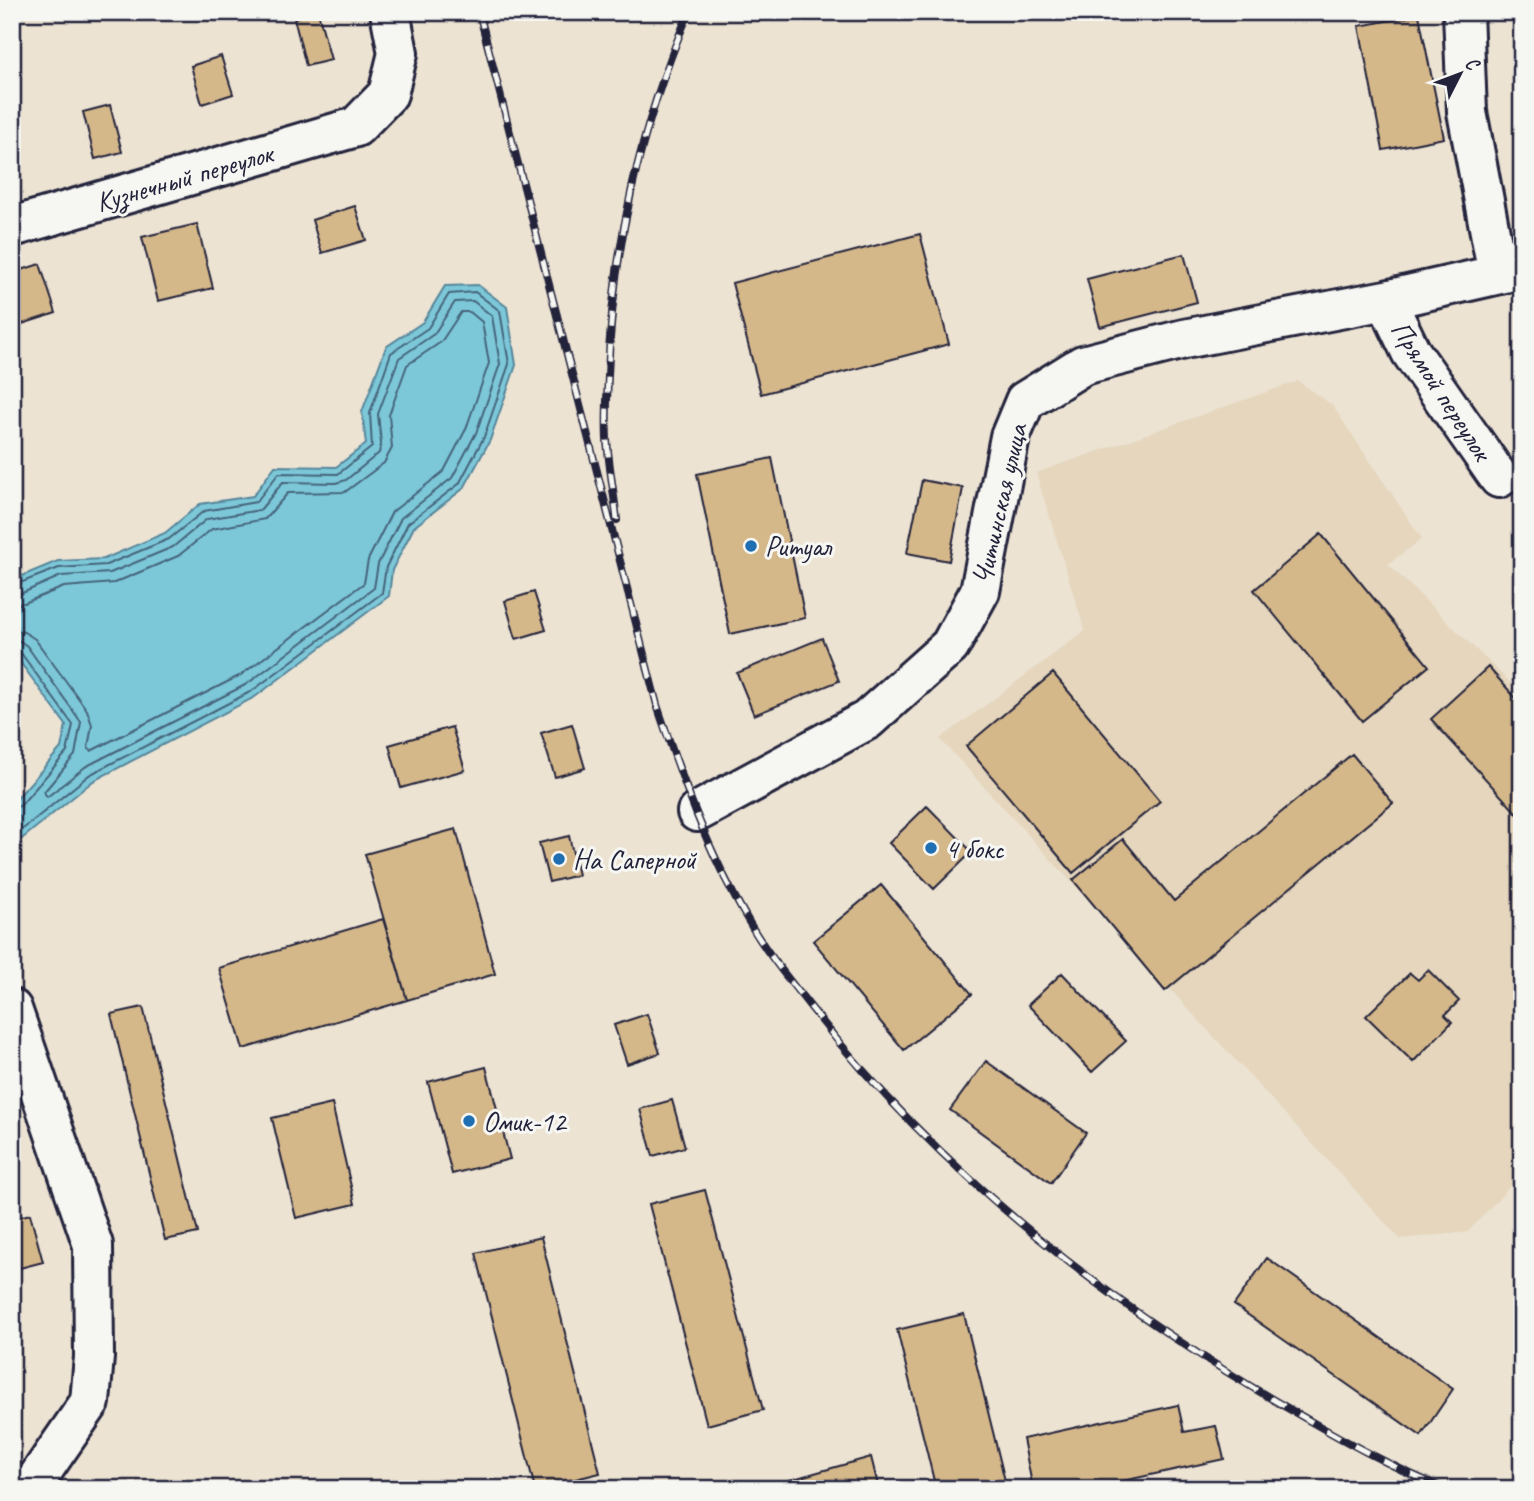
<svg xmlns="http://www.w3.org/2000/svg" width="1534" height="1501" viewBox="0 0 1534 1501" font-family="Caveat,sans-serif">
<rect width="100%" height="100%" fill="#ece3d3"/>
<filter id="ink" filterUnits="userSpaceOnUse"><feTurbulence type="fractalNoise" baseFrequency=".0143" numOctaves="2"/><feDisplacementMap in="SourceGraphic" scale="14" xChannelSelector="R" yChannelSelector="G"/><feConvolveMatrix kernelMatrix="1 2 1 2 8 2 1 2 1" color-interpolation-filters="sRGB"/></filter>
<g filter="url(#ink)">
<!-- built -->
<path fill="#e5d6bd" d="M1298 381 1332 405 1422 539 1388 564 1522 694V1173L1468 1232 1400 1239 940 739 1085 631 1036 473Z"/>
<!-- water -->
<path fill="#7bc8d9" stroke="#57869a" stroke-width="2" d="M478 285 507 307 516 365 490 440 464 488 414 527 392 570 389 596 255 697 93 781 12 847V804L61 748 66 725 12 651V580L58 561 104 559 165 533 200 504 253 496 275 466 336 467 366 444 362 412 386 347 423 322 445 286Z"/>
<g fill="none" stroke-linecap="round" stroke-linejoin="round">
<!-- shore -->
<path stroke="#46647a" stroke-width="2" d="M12 586 59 568 106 565 169 539 204 511 256 502 279 473 338 474 372 447 370 413 391 353 428 328 449 294 475 292 500 311 509 364 484 437 459 484 408 523 386 567 382 593 252 691 89 775 12 838
M12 595 20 594 61 576 110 573 173 547 207 519 260 510 283 482 336 483 346 480 379 453 381 443 378 414 399 358 434 334 455 302 473 301 492 316 500 364 476 433 452 478 401 518 378 564 374 588 247 684 85 767 47 797 44 792 75 755 81 722 27 646 20 641 12 640
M12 605 24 603 64 587 114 583 178 556 212 529 265 519 288 493 345 492 384 463 392 448 389 415 407 365 441 342 461 312H470L482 322 489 363 466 429 444 471 392 512 368 560 364 583 241 675 91 751 88 748 92 725 87 710 35 639 24 632 12 630
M12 649 21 653 73 725 67 752 20 806 12 808"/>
</g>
<!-- building -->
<path fill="#d5b88a" stroke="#22223b" stroke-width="2" d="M318 12 331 60 306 66 294 18Z
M1419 15 1444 138 1383 150 1359 26Z
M221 56 233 94 202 104 191 66Z
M110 105 122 152 95 159 83 112Z
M355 206 366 240 322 253 312 220Z
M197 224 213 288 158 301 142 237Z
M920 234 949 344 761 394 732 283Z
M1184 254 1197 302 1100 327 1087 279Z
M40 264 56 313 16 326 12 315V273Z
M772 458 805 618 730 634 697 474Z
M922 480 963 488 949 561 907 553Z
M1321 534 1429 666 1362 721 1254 590Z
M534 592 546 630 516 639 505 601Z
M822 638 839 681 754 715 737 673Z
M1488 667 1522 705V819L1431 719Z
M1053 673 1160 801 1073 873 966 746Z
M572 724 585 768 555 777 541 733Z
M452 727 465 770 401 788 389 745Z
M1352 754 1393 803 1165 991 1073 880 1123 839 1174 901Z
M927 806 972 852 934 889 889 843Z
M456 829 495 974 407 1000 365 854Z
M569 836 578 875 549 882 539 843Z
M881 885 972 994 904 1050 813 941Z
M383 919 407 1000 243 1049 219 968Z
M1428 970 1459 1001 1445 1015 1452 1022 1413 1062 1366 1016 1410 973 1418 980Z
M1062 973 1126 1041 1092 1072 1028 1005Z
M143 1007 198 1233 165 1240 111 1014Z
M647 1014 660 1053 627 1064 614 1025Z
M986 1061 1086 1133 1051 1183 950 1110Z
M486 1067 510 1159 452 1174 428 1082Z
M672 1100 685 1147 653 1156 640 1109Z
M332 1104 355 1204 296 1218 272 1118Z
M705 1190 763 1410 707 1425 649 1204Z
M30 1214 43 1262 12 1270V1219Z
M541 1237 600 1473 535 1489 476 1253Z
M1267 1258 1453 1389 1421 1436 1234 1305Z
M964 1314 1007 1489H936L897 1330Z
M1178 1405 1184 1432 1216 1426 1224 1459 1086 1489H1033L1023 1439Z
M871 1457 879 1489H758Z"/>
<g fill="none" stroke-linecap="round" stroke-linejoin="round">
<!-- minor casing -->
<g stroke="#22223b" stroke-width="44">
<path id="minor" d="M1463 12 1467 112 1498 274
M12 227 356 127 388 94 398 53 390 12
M1386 300 1411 352 1499 478
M697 812 867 720 950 646 980 591 1010 437 1025 401 1083 365 1184 339 1386 300 1522 269
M12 1009 93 1245 94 1357 90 1402 30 1489"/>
</g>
<!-- minor -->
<use href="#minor" stroke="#f6f6f2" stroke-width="38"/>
<!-- rail casing -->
<g stroke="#22223b" stroke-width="8">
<path id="rail" d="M479 12 657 705C682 779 709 855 749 922 768 955 793 985 817 1015 943 1176 1114 1309 1291 1410 1341 1439 1391 1467 1445 1489
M617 520C614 493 609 467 607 440 606 419 607 397 608 376 612 251 640 126 689 12"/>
</g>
<!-- rail -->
<use href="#rail" stroke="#f6f6f2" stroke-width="5" stroke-dasharray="16" stroke-linecap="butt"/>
</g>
</g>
<!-- markers -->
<g fill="#1f6fb2" stroke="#f6f6f2" stroke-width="2.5">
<circle cx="751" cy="546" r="7"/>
<circle cx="931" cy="848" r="7"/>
<circle cx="559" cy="859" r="7"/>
<circle cx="469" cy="1121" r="7"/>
</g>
<g text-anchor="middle" stroke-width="6" stroke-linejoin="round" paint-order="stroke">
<!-- street labels -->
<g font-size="28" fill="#22223b" stroke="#f6f6f2">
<text transform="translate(184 177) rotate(-16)" y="10">Кузнечный переулок</text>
<text transform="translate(1442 390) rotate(57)" y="10">Прямой переулок</text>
<text transform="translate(999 504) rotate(-77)" y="10">Читинская улица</text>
</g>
<!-- poi labels -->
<g font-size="28" fill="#22223b" stroke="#f6f6f2" text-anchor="start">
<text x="765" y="556">Ритуал</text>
<text x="945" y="858">4 бокс</text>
<text x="573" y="869">На Саперной</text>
<text x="483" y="1131">Омик-12</text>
</g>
</g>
<!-- margin -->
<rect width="1534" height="1501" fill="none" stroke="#f6f6f2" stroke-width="42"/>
<rect x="21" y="21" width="1492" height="1459" fill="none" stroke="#22223b" stroke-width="2.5" filter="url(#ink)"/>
<!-- north arrow -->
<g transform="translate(1460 74) rotate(48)" stroke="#f6f6f2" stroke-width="5" paint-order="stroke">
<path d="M0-5L12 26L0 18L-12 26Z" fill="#22223b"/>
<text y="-10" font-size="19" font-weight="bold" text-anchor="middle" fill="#22223b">С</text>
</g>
</svg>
